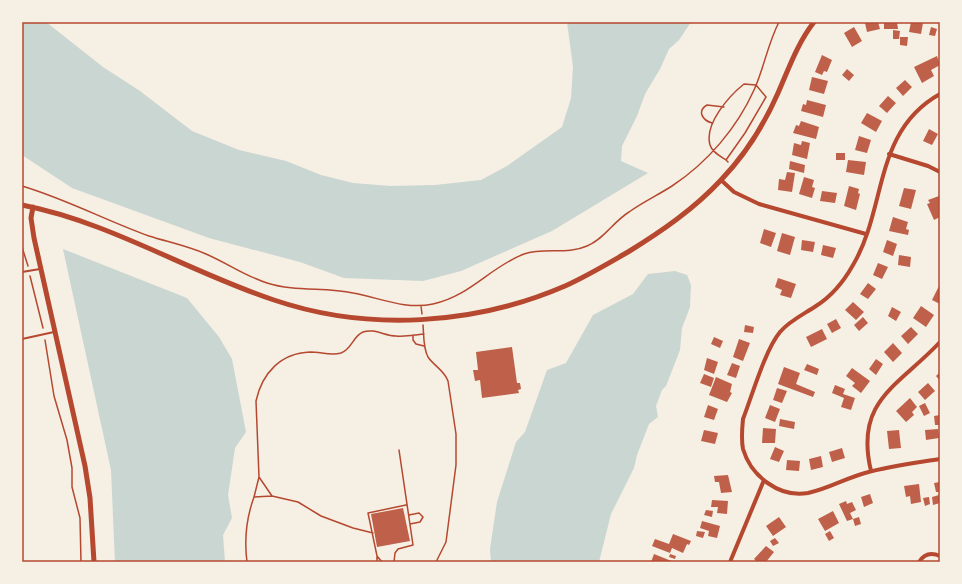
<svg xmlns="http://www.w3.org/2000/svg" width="962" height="584" viewBox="0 0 962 584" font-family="Bitter,serif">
<rect width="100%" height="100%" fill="#f6efe4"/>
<!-- water -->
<path fill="#c9d6d2" d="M22 22H46L103 67 140 91 192 131 239 150 286 161 321 175 353 183 390 186 435 185 481 180 507 166 562 127 571 98 573 67 567 22H691L679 40 669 49 660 69 645 94 637 116 622 146 621 161 648 173 552 231 461 271 423 281 344 278 300 262 209 238 72 188 22 155Z
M63 249 187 298 219 337 232 359 246 432 235 448 228 495 232 518 223 535 225 562H115L111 470Z
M675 271 687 275 691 285 690 307 682 328 680 350 666 386 662 390 656 406 658 417 649 424 637 455 634 468 611 514 599 562H491L490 549 497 502 516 442 525 432 547 370 566 363 593 315 633 294 648 274Z"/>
<!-- building -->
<path fill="#bf614a" d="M867 22H878L880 29 867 32 865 23Z
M884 22H897L898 29H884Z
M911 22 923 23 921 34 909 32Z
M854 27 862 41 852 47 844 33Z
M931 27 937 29 935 36 929 35Z
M893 30 900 31 899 39H893Z
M900 37H908L907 46 900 45Z
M822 55 832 60 827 72 824 71 822 75 815 72Z
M937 56 940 65 931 70 934 76 922 83 914 67Z
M847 69 854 75 849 81 842 75Z
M812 77 828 81 824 94 809 90Z
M905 80 912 87 903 96 896 88Z
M888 96 896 103 887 113 879 106Z
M807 100 826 105 823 117 801 111 803 104 806 105Z
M867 113 882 121 876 132 861 123Z
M801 121 819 127 816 139 793 133 796 125 799 126Z
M929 129 938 134 932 145 923 141Z
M859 136 871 140 867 153 855 150Z
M802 141 810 143 807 159 792 155 794 143 801 145Z
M836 153H845V160H836Z
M848 160 866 162 864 175 846 172Z
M790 161 805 165 804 173 789 169Z
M787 172 795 173 792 192 778 190 779 179 785 180Z
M804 177 814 180 812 187 815 188 812 198 799 194Z
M849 186 859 189 858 193 860 194 856 210 844 206Z
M904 188 916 190 911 209 899 206Z
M822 191 837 193 835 203 820 201Z
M939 196 940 217 934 220 927 204 930 203 928 200Z
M893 217 908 222 906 229 909 230 908 235 889 231Z
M764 229 776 233 771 247 760 243Z
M782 233 795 237 790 255 777 251Z
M802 240 815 242 813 252 801 250Z
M887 240 897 244 893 256 883 252Z
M823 245 836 248 833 258 821 255Z
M899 255 911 257 910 267 898 265Z
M878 263 888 267 882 279 873 275Z
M778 278 796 284 791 298 780 295 782 290 775 287Z
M868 283 876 289 868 299 860 294Z
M940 284V304L932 300Z
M853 302 864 312 856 320 845 310Z
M921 306 934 315 926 327 913 318Z
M892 307 901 312 896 321 888 316Z
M863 317 868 323 859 331 854 325Z
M836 319 841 328 832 333 827 324Z
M745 325 754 327 753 333 744 332Z
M911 327 918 334 908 344 901 336Z
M822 329 827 339 811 347 806 337Z
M714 337 723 341 720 348 711 344Z
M739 339 750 343 743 361 733 357Z
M893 343 902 353 893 362 884 352Z
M512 347 517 383H520L521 389 518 390 519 393 482 398 480 380 475 381 473 370H478L476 352Z
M707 358 718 362 714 374 704 370Z
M876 359 883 364 876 375 869 369Z
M732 363 740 366 736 378 727 375Z
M807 364 819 369 817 375 804 370Z
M784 367 800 373 796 384 815 392 813 397 778 384Z
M852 368 870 381 861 393 852 386 855 383 846 376Z
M940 372V381L936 376Z
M704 374 714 378 711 387 700 383Z
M716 377 732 384 730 392 732 393 727 402 709 395Z
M928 383 935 391 925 400 918 392Z
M835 385 845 389 843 394 855 398 851 410 841 407 844 398 832 393Z
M777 388 787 391 782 403 773 400Z
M910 398 917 407 912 412 914 415 906 422 896 411Z
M925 403 930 413 924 416 919 406Z
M708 405 718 409 714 420 704 417Z
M770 405 780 409 775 422 765 418Z
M940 415V425H935L934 416Z
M780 419 795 422 794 429 779 426Z
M763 428 776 429 775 443H762Z
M938 429 939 438 926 440 925 430Z
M704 430 718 433 715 444 701 441Z
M899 430 901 448 889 449 887 431Z
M775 447 784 451 779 462 770 459Z
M842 448 845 458 832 462 829 452Z
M821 456 823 467 811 470 809 459Z
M787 460 800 461 799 471 786 470Z
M728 475 732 492 721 493 719 482H715L714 476Z
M940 482V492H936L934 483Z
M919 484 921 502 911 504 910 496 906 497 904 486Z
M870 494 873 503 864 507 861 497Z
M939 495 940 503 933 505 932 497Z
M929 497 930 504 925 506 923 498Z
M712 500 728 501 727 514 717 513 718 507H711Z
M846 501 847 504 852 502 856 510 850 513 853 519 847 521 839 504Z
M403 508 410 541 377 547 371 514Z
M706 510 713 511 712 517 704 515Z
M833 511 839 523 825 531 818 519Z
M779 517 786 527 773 536 766 526Z
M859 517 861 524 855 526 853 519Z
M702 521 720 526 717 538 708 536 709 531 700 528Z
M697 531 705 532 703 538 696 536Z
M830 531 834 538 829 541 825 534Z
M673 534 691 541 689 545 687 544 683 553 672 548 670 553 652 546 655 539 669 544Z
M775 538 779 543 773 546 770 541Z
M766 546 774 552 766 562H757L754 559Z
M654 554 674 562H651Z
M670 554 676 556 675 559 669 557Z"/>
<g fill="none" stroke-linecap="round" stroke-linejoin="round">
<!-- path -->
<path stroke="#b5482f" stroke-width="1.5" d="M712 123C702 120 697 111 707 105L724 107
M726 160C720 156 712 152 710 145 704 124 729 96 744 84L756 85 766 97 745 133 726 160 728 162
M22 186C66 199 107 221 149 236 168 242 188 246 206 254 227 263 245 276 267 283 295 292 325 287 353 293 380 298 406 310 433 304 470 296 490 267 524 254 544 247 567 255 587 246 604 239 613 222 629 212 643 202 658 195 672 186 707 163 737 128 754 90 764 68 768 43 779 22
M22 247 28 266
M30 276 43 328
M421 306 422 314
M423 325C424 336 423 348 428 357 434 366 444 370 448 381L456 434V465L446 542 436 562
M413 335V340L416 344 424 346
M45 340 54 396 67 440 72 468V487L80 518 81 562
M259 477 254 497 272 496 298 502 321 516 353 528 373 533
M272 496 259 477 256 401C262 373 281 353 310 352 321 352 331 356 341 353 352 349 353 336 363 332 374 328 385 336 396 336 405 337 415 335 424 334
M409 515 419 513 423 517 420 522 410 524
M247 562C244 539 246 519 254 497
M377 562V556
M382 562 377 556 368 513 406 505
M394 562 395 553 398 549 413 545 399 450"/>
<!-- service -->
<path stroke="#b5482f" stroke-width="2" d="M22 272 40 269
M22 339 54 332"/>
<!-- minor -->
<path stroke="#b5482f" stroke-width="4" d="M940 94C873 131 887 208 853 265 844 281 832 296 816 306 804 314 789 321 780 332 765 350 752 396 743 419 742 429 741 439 743 449 751 476 779 498 808 493 828 489 846 478 865 473 890 466 915 463 940 459
M889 154 928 166 940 172
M721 180 734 192 759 204 866 234
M871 471C854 400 899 386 940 342
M730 562 764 480
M919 562C924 554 931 552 940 556"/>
<!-- tertiary -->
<path stroke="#b5482f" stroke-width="5" d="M22 205C110 222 189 272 274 300 368 332 475 325 565 286 587 276 607 264 628 252 662 231 694 209 721 180 745 155 764 125 778 93 789 68 797 44 814 22
M33 207 31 218 34 238 85 466 90 498 94 562"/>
</g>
<!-- border -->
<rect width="962" height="584" fill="none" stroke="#f6efe4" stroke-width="46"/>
<rect x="23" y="23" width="916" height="538" fill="none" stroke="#b5482f" stroke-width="1.5"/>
</svg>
